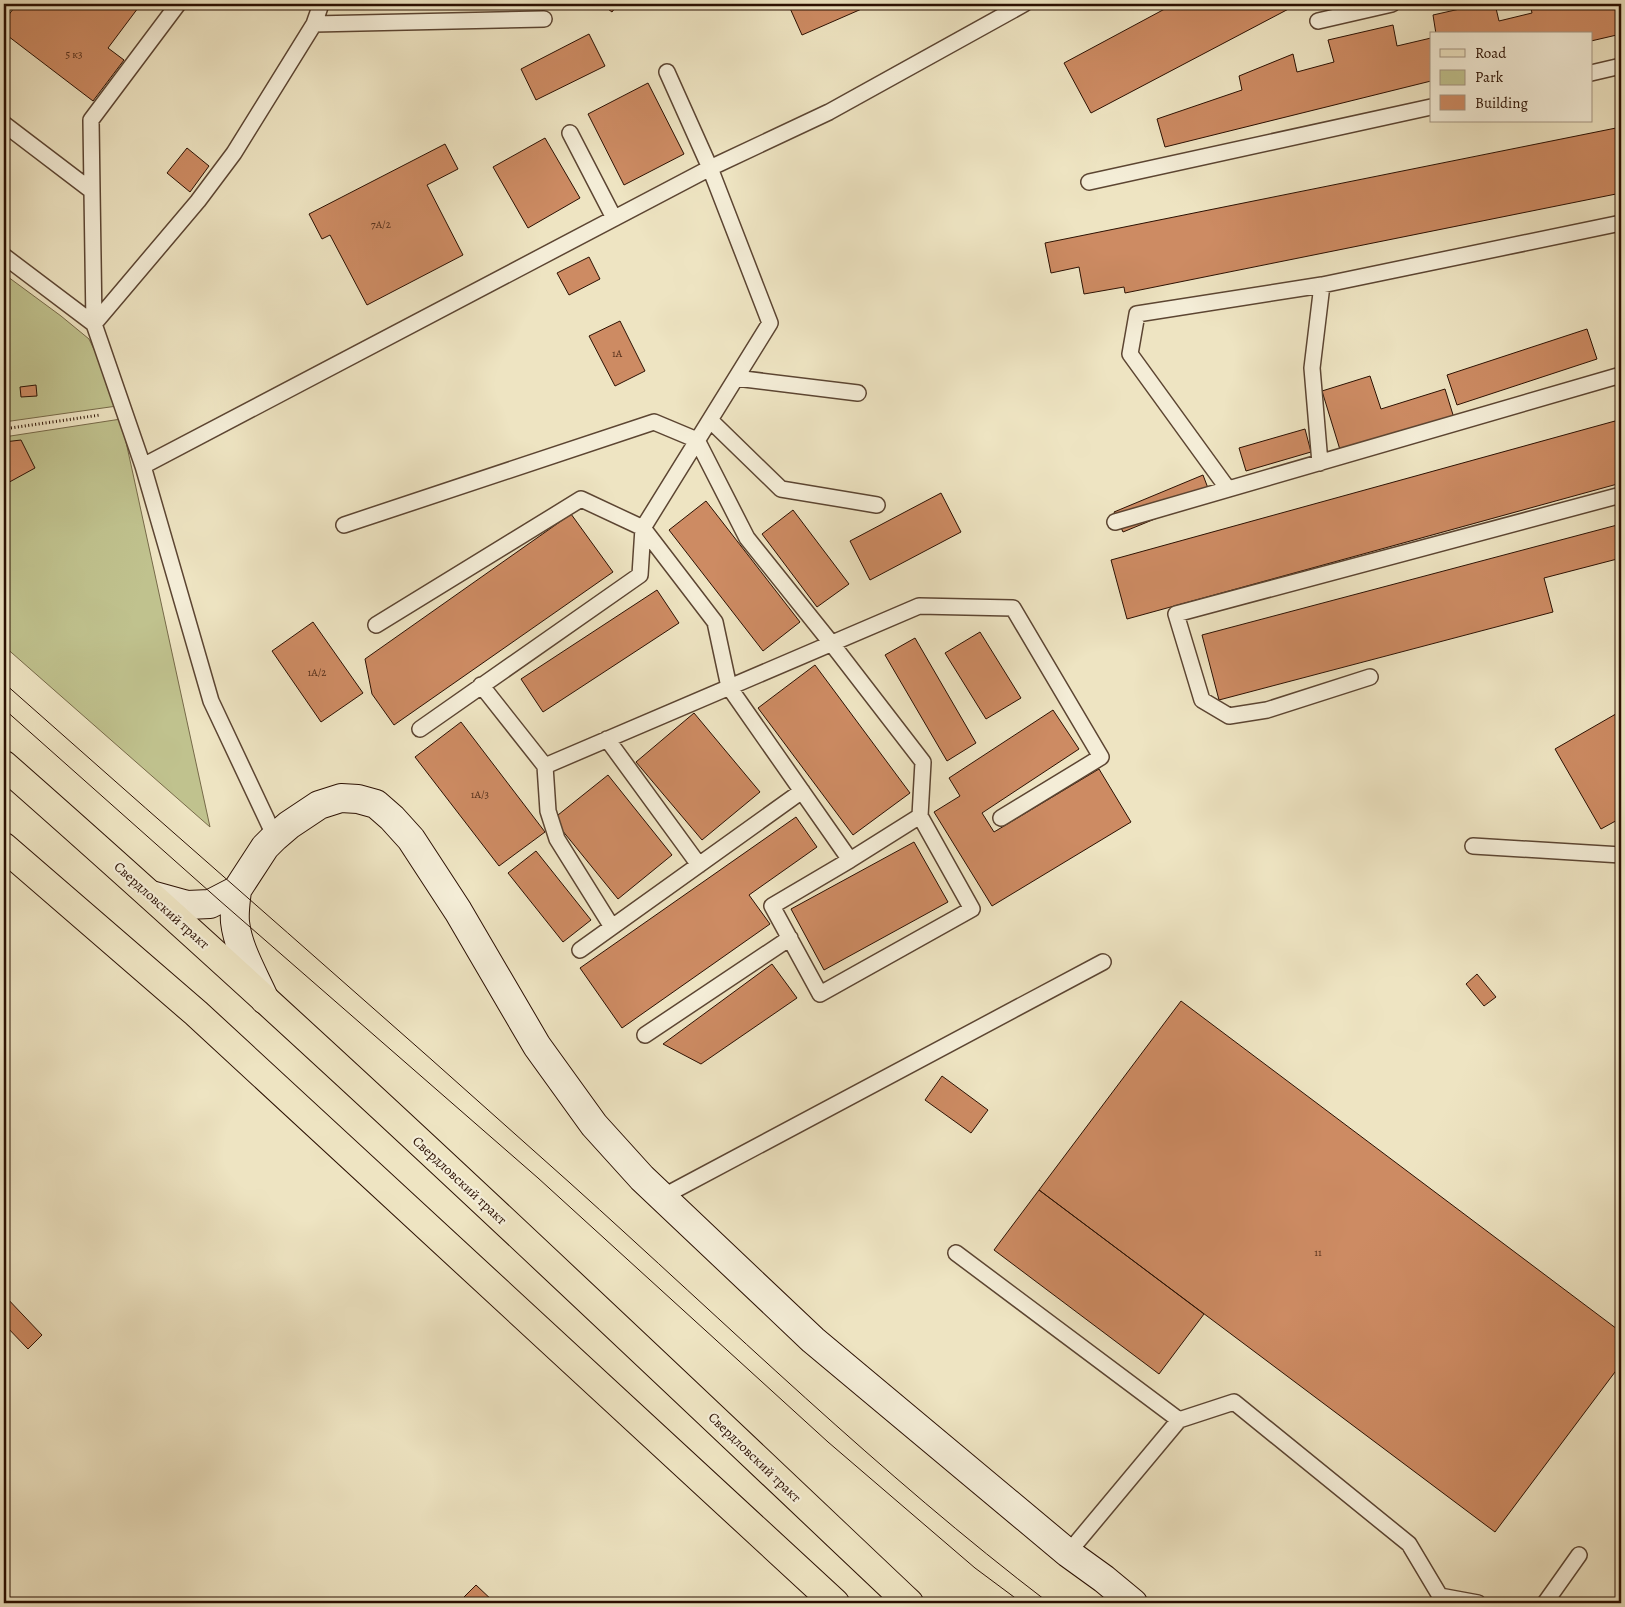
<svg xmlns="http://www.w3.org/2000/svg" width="1625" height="1607" viewBox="0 0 1625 1607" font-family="Alegreya,serif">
<rect width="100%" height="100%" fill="#eee4c2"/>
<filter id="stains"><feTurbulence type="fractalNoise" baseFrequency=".004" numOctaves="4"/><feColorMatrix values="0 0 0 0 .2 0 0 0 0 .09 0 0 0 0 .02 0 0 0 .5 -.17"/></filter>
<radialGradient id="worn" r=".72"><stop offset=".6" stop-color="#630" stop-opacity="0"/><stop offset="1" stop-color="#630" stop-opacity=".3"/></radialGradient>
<!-- green -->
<path fill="#c0c28e" stroke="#766948" d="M4 274 61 316 89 339 109 380 117 406 4 422Z
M121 419 210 827 4 646V437Z"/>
<!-- building -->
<path fill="#cd8b63" stroke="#2b1002" d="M17 4H141L108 48 124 60 93 101 4 33V21Z
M601 4H618L612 12Z
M794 4H873L802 35 789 6Z
M1174 4H1298L1091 113 1064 63Z
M1482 4H1495L1499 21 1532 13 1530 4H1621V34L1591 41V34H1436L1433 15Z
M1393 25 1397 46 1431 38V81L1165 147 1157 119 1242 90 1239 76 1293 54 1297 72 1334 62 1328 40Z
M589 34 605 66 536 100 521 69Z
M648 83 684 154 624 185 588 114Z
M1621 127V193L1125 293 1124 287 1084 294 1079 267 1051 273 1045 243Z
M545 138 580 198 528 228 493 167Z
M445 144 458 169 427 185 463 255 367 305 330 235 322 239 309 214Z
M187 148 209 166 190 192 167 173Z
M589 257 600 279 569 295 557 273Z
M620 321 645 371 615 386 589 336Z
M1587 329 1597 359 1457 405 1447 375Z
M1370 376 1381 409 1445 389 1454 418 1341 453 1322 391Z
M36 385 37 396 21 397 20 387Z
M1615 421 1621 442V483L1127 619 1111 560Z
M1305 429 1311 452 1246 471 1239 448Z
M21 440 35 468 4 485V442Z
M1203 475 1211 496 1123 532 1114 512Z
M941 493 961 532 870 580 850 541Z
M706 501 800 622 763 651 669 530Z
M793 510 849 584 817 607 762 534Z
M571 514 613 572 394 725 372 694 365 659Z
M1621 524V558L1544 578 1553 612 1219 700 1202 635Z
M657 590 679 623 543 712 521 679Z
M313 622 363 693 321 722 272 651Z
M980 632 1021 698 986 719 945 653Z
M915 638 976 743 947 761 885 655Z
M815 665 910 793 853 835 758 708Z
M1053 710 1079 749 982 813 994 832 1099 769 1131 822 992 906 934 812 960 796 949 778Z
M1621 711V818L1601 829 1555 749Z
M694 713 760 792 702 840 636 762Z
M461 722 545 832 499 866 415 757Z
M608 775 672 855 618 899 553 819Z
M796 817 817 847 749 895 770 924 622 1028 580 968Z
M914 842 948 902 824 970 791 909Z
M536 851 591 920 563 942 508 873Z
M772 964 797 998 701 1064 663 1044Z
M1477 974 1496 997 1484 1006 1466 984Z
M1181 1001 1621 1332V1364L1495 1532 1039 1190Z
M942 1076 988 1110 971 1133 925 1100Z
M1039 1190 1204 1314 1159 1374 994 1250Z
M4 1295 42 1335 28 1349 4 1324Z
M476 1585 495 1603H458Z"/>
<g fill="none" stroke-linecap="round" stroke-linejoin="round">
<!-- lane casing -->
<g stroke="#5c4532" stroke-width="18">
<path id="lane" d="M1318 21 1392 4
M314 24 544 19
M1591 73 1621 66
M4 124 92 191 94 324 198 201 234 153 314 24 321 4
M570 133 614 218
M1089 182 1431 107
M92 191 91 120 178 4
M4 256 94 324 143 466 211 701 275 837
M736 378 858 393
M710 420 781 489 877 505
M1320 463 1312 368 1322 285
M143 466 710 168 829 112 1024 4
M1228 489 1130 354 1137 314 1322 285 1621 223
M1115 522 1621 375
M344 525 654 422 697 440 747 538 832 644 923 762 920 816 972 909 820 994 772 906 850 860 729 687 715 622 643 528 581 499 376 625
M1370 677 1267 710 1229 716 1202 700 1176 614 1621 495
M481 685 545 766 919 606 1013 608 1101 757 1001 818
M420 729 640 575 643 528 770 323 710 168 667 72
M607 739 699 865
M545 766 548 811 557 839 612 927
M1473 846 1621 855
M850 860 920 816
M580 950 802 791
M645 1035 790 938
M662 1197 1103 962
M956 1253 1179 1420
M1068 1553 1179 1420 1234 1402 1409 1544 1440 1596 1438 1603
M1440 1596 1478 1603
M1545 1603 1579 1555"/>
</g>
<!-- secondary casing -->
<g stroke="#2b1002" stroke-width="30">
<path id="secondary" d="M237 890C236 900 234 911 235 922 238 949 254 975 265 1000
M151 895 187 905 210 904 237 890 265 847 275 837 289 825 319 805 341 798 358 799 376 804 392 818 411 839 458 911 537 1046 594 1125 642 1178 813 1340 1068 1553 1104 1579 1133 1603"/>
</g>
<!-- primary casing -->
<g stroke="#2b1002" stroke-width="30">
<path id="primary" d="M4 765C312 1036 610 1320 909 1603
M4 847 196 1013 835 1603"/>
</g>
<!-- path -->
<path stroke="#2b1002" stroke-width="3" stroke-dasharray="1 2.5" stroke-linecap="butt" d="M4 429 100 415"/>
<!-- lane -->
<use href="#lane" stroke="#f4edd7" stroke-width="15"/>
<!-- secondary -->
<use href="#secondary" stroke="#f4edd7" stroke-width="28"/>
<!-- primary -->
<use href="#primary" stroke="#eee4c2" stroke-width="28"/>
<!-- tram -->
<path stroke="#2b1002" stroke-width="1" d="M4 683C192 850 383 1015 570 1183 728 1325 880 1474 1049 1603
M4 709 219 900 538 1178 828 1442 975 1568 1022 1603"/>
</g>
<g text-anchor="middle" stroke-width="4.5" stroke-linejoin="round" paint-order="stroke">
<!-- number labels -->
<g font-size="11" fill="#542f1a">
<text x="74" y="58">5 к3</text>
<text x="381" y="228">7А/2</text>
<text x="617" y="357">1А</text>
<text x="317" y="676">1А/2</text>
<text x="480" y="798">1А/3</text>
<text x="1318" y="1256">11</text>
</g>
<!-- street labels -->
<g font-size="14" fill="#2b1002" stroke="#f4edd7">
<text transform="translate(162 905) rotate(42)" y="5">Свердловский тракт</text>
<text transform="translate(460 1180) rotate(43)" y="5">Свердловский тракт</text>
<text transform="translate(755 1457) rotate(44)" y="5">Свердловский тракт</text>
</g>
</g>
<!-- margin -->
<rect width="1625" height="1607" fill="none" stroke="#eee4c2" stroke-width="20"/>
<rect x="5" y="5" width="1615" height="1597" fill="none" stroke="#2b1002" stroke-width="2.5"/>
<rect x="10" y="10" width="1605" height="1587" fill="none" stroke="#2b1002"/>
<!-- legend -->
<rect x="1430" y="32" width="162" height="90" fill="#f4edd7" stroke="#a49582"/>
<rect x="1440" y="49" width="25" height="8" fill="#eee4c2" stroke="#a49582"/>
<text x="1475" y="58" font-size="15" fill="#2b1002">Road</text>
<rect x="1440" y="70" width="25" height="15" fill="#c0c28e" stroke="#a49582"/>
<text x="1475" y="82" font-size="15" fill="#2b1002">Park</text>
<rect x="1440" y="95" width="25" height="15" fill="#cd8b63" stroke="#a49582"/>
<text x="1475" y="108" font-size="15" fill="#2b1002">Building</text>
<rect width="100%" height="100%" filter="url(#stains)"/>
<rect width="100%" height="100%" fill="url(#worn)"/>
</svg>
